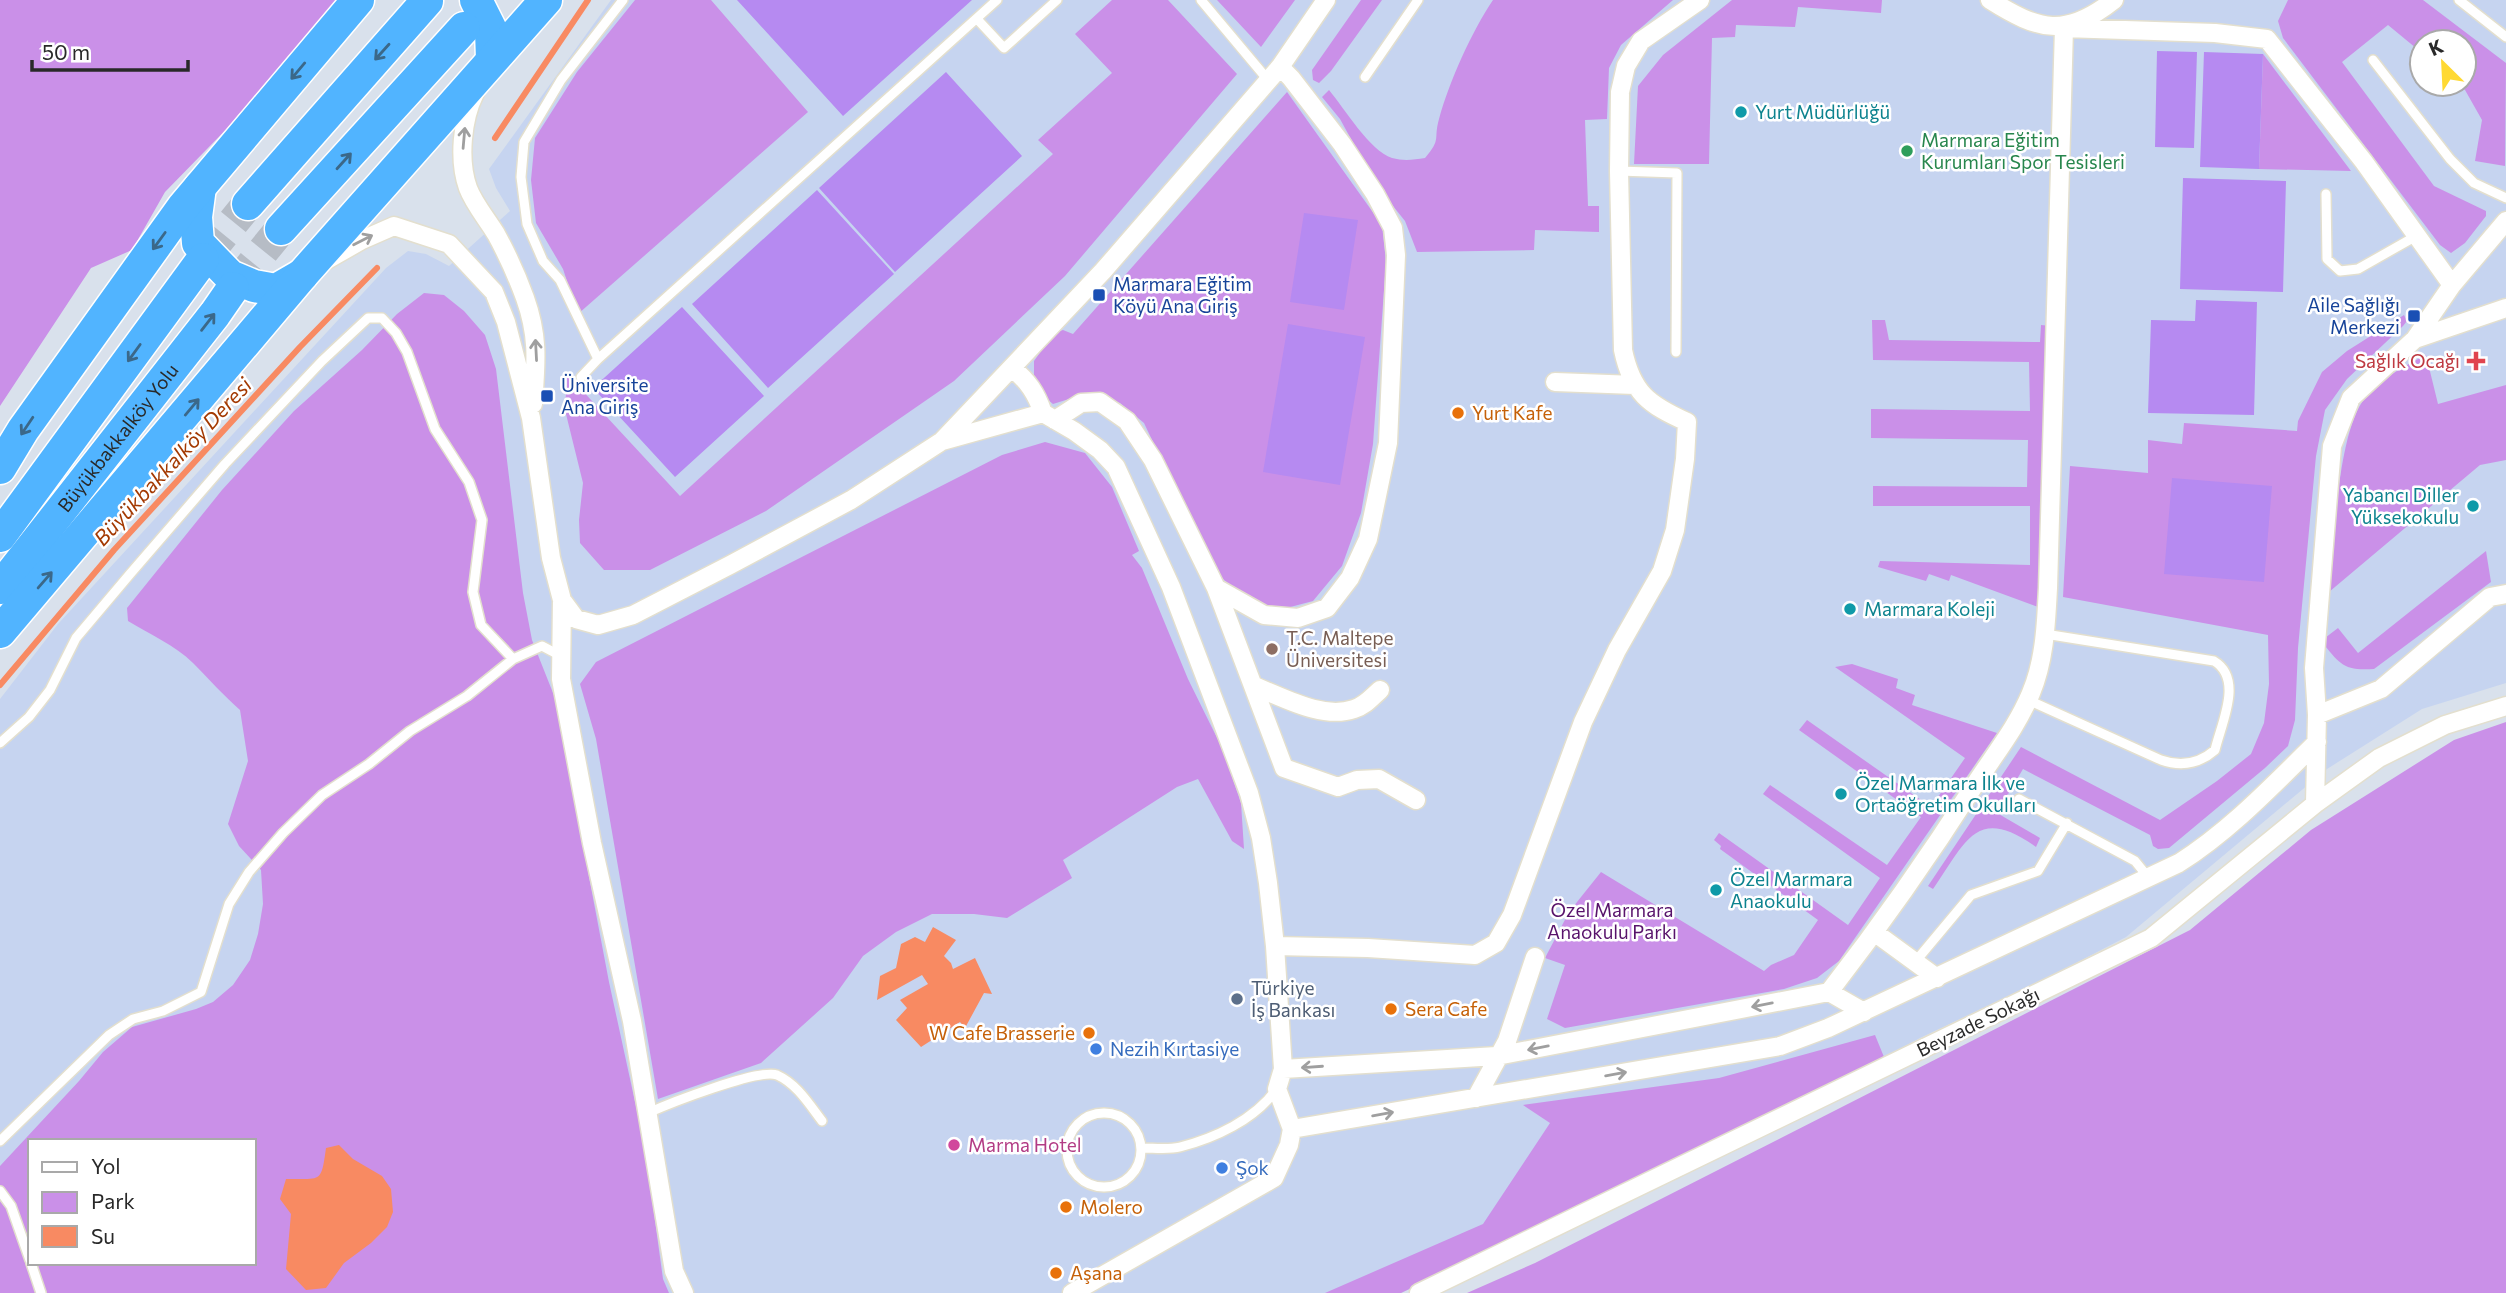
<svg xmlns="http://www.w3.org/2000/svg" width="2506" height="1293" viewBox="0 0 2506 1293" font-family="Commissioner,sans-serif">
<rect width="100%" height="100%" fill="#d9e1ec"/>
<!-- education -->
<path fill="#c6d4f0" fill-rule="evenodd" d="M611 0H2506V683L2422 709 2327 769 2126 937 2053 975 1920 1038 1835 1084 1401 1293H0V699L58 624 386 268 408 251 426 254 449 266 510 211 496 188 489 169ZM2422 42H2464V84H2422ZM30 1141H254V1263H30Z"/>
<!-- green -->
<path fill="#ca90e8" fill-rule="evenodd" d="M0 0H344L249 106 165 192 132 250 91 268 0 406Z
M635 0H711L808 112 578 314 563 269 536 223 531 180 535 138 577 72Z
M1112 0H1168L1237 74 1065 276 954 381 766 511 650 570H604L580 543 579 520 583 483 565 410 567 374 680 496 1053 154 1038 140 1112 73 1075 34Z
M1217 0H1295L1261 47Z
M1361 0H1382L1331 71 1319 83 1313 80 1312 70Z
M1493 0H1673L1621 45 1609 68 1607 119 1585 120 1588 206H1599V232L1535 230 1534 250 1417 252 1405 221 1377 186 1340 119 1322 97 1329 90C1344 108 1370 151 1392 158 1403 161 1413 160 1425 158 1442 138 1433 140 1439 119 1449 82 1472 31 1493 0Z
M1732 0H1882L1881 13 1798 7 1795 27 1736 25 1735 37 1712 38 1709 164H1634L1638 86 1663 55Z
M2288 0H2423L2506 63 2505 166 2475 161 2482 120 2465 90 2458 84H2464V42H2422V53L2388 25 2342 62 2434 186 2486 211V216L2465 243 2451 253 2440 245 2283 38 2278 21Z
M2263 54 2351 171 2259 169Z
M1287 92 1382 225 1386 262 1373 444 1361 513 1342 566 1313 601 1279 610 1246 599 1215 572 1144 423 1120 403 1088 393 1053 404 1041 394 1034 378V361L1054 333 1063 330 1073 334Z
M424 293 444 295 464 311 485 335 496 369 523 593 532 640 555 698 609 982 645 1148 663 1279 669 1293H0V1166L79 1081 103 1052 132 1027 196 1009 213 1002 233 985 250 960 258 934 263 904 261 870 239 846 228 824 248 761 240 710C223 695 209 679 193 663 175 645 149 634 128 621L127 608 222 490 294 411 362 350 397 314ZM30 1141H254V1263H30Z
M2404 315 2407 321 2403 326 2347 379 2325 410 2316 456 2298 648 2295 720 2288 746 2265 768 2169 848 2158 849 2153 846 2150 835 2023 769 1997 813 2040 838 2036 847C1976 804 1966 842 1933 889L1928 886 2021 747 2160 820 2217 781 2251 754 2264 723 2269 684 2268 635 2063 597 2070 466 2148 473V440L2182 444 2184 423 2297 431 2298 421 2322 372 2347 351Z
M1872 320H1885L1889 340 2040 342 2041 325 2051 326 2038 607 1951 575 1949 581 1929 574 1926 581 1878 567 1880 561 2030 565V506H1873V486L2027 487 2028 440 1871 438V409L2030 411 2029 362 1873 360Z
M2426 355 2438 404 2506 385V460L2480 465 2329 592C2334 545 2337 433 2365 398 2380 379 2404 366 2426 355Z
M1045 442 1085 453 1112 487 1139 551 1132 555 1142 568 1188 679 1222 748 1241 803 1244 849 1232 841 1198 779 1177 787 1063 860 1072 878 1007 918 974 914H932L896 932 863 956 833 998 761 1063 658 1099 596 739 580 684 596 662 1002 455Z
M2486 551 2491 582 2374 669C2343 671 2340 664 2321 641L2338 628 2358 653Z
M1852 664 1898 679 1896 688 1915 695 1912 705 1997 733 1839 961 1817 978 1784 989 1565 1028 1547 1019 1565 965 1545 958 1569 912 1601 872 1764 971 1771 965 1794 955 1818 920 1720 849 1721 846 1714 840 1719 833 1848 925 1880 878 1763 794 1770 785 1887 865 1921 817 1799 730 1807 720 1931 807 1965 758 1835 667Z
M2506 722V1293H1467L1535 1263 2190 930 2311 830 2454 740Z
M1875 1035 1884 1057 1660 1169 1401 1293H1325L1483 1224 1550 1123 1523 1105 1719 1078Z"/>
<!-- pitch -->
<path fill="#b68af1" d="M737 0H972L843 116Z
M2157 51 2197 52 2194 148 2155 147Z
M2204 52 2263 54 2259 169 2200 167Z
M946 72 1022 156 895 272 819 188Z
M2183 178 2286 181 2283 292 2180 289Z
M817 190 894 274 768 388 692 304Z
M1304 213 1358 220 1344 310 1290 302Z
M2196 300 2257 302 2254 415 2148 413 2151 320 2195 321Z
M682 307 764 396 675 477 593 388Z
M1288 324 1365 337 1340 485 1263 472Z
M2172 478 2272 486 2264 582 2164 574Z"/>
<!-- water -->
<path fill="#f88a62" d="M933 927 956 940 944 956 951 963 953 969 975 958 992 994 984 993 965 1028 960 1022 921 1047 896 1020 907 1008 900 1000 928 984 922 975 877 1000 880 976 896 968 901 944 915 937 925 942Z
M339 1145 353 1159 382 1176 391 1189 393 1212 387 1227 371 1243 344 1263 326 1288 306 1290 286 1269 291 1214 280 1199 286 1179C321 1178 321 1185 326 1148Z"/>
<g fill="none" stroke-linecap="round" stroke-linejoin="round">
<!-- stream -->
<path stroke="#f88a62" stroke-width="6" d="M495 138 588 0
M0 685 114 550 300 347 377 268"/>
<!-- highway-tunnel -->
<path stroke="#b6bcc5" stroke-width="32" stroke-dasharray="32 16" stroke-linecap="butt" d="M203 259 248 204
M233 288 281 229"/>
<!-- lane casing -->
<g stroke="#e3dfce" stroke-width="12">
<path id="lane" d="M623 0 561 80 524 142 521 177 527 224 543 261 560 280 598 359 997 0
M1201 0 1268 80
M2459 0 2506 37
M977 19 1004 48 1057 0
M2373 60 2450 159 2474 183 2506 198
M1365 77 1418 0
M1619 171 1677 173 1676 352
M2326 194 2327 259 2340 271 2358 269 2418 235
M581 377 598 359
M2028 700 2161 760C2181 767 2199 764 2215 750 2221 724 2244 679 2214 661L2045 634
M0 743 29 717 50 690 76 638 130 574 225 464 322 361 368 318H382L396 333 407 352 435 429 469 482 482 520 473 592 481 625 513 659
M2019 799 2135 861 2148 877
M1915 962 1971 895 2038 871 2067 823
M1067 1150a37 37 0 1 1 74 0a37 37 0 1 1-74 0Z
M648 1113C668 1104 759 1068 777 1075 797 1084 809 1104 822 1121
M0 1141 109 1035 133 1019 163 1011 201 992 229 904 249 872 283 833 322 795 369 764 410 731 467 696 513 659 542 646 561 656
M1142 1148C1154 1148 1168 1150 1180 1147 1215 1138 1254 1120 1276 1090
M0 1191 11 1206 30 1260
M31 1263 41 1293"/>
</g>
<!-- street casing -->
<g stroke="#e3dfce" stroke-width="21">
<path id="street" d="M1990 0C2039 31 2066 38 2114 0
M475 93C462 119 458 160 468 188 474 204 487 219 496 234 507 254 517 276 525 298 539 337 536 363 533 404
M327 260 362 240 394 226 449 244 494 292 506 322 531 418 551 558 562 600 576 619 598 625 633 615 730 565 851 500 942 441 1103 271 1280 67 1326 0
M2415 339 2506 308
M1012 368C1028 381 1036 393 1043 413
M1555 382 1635 385
M1055 420 1081 403 1100 402 1127 421 1153 460 1216 588 1284 768 1338 787 1357 780 1379 779 1416 800
M942 441 1043 413 1074 431 1100 450 1116 467 1171 587 1249 793 1261 838 1268 883 1275 946 1283 1069 1277 1089 1292 1129 1289 1145 1274 1178 1072 1293
M1216 588 1264 615 1298 618 1327 608 1350 578 1368 539 1388 443 1396 255 1393 228 1375 194 1342 144 1291 78 1280 67
M562 600 561 679 592 843 632 1021 674 1271 684 1293
M1254 686C1283 697 1322 720 1354 709 1365 706 1372 697 1380 690
M2317 715 2381 689 2490 597 2506 594
M2315 804 2317 715 2314 668 2332 446 2351 398 2415 339 2452 285 2506 221
M1874 932 1937 978
M1275 946 1368 948 1475 955 1496 943 1512 915 1583 722 1617 650 1662 571 1675 530 1685 459 1687 422C1649 405 1632 393 1623 350L1619 171 1620 92 1626 66 1641 41 1700 0
M1829 992C1881 925 1930 855 1976 783 1995 754 2018 725 2031 693 2045 660 2046 623 2048 588L2064 28 2215 33 2267 39 2364 162 2452 285
M1283 1069 1497 1056 1829 992 1864 1012
M1476 1098 1507 1041 1535 957
M1292 1129 1780 1046 1828 1028 2179 863C2231 830 2273 785 2317 742
M1419 1293 2151 938 2315 804 2379 758 2445 725 2506 706"/>
</g>
<!-- highway casing -->
<g stroke="#fff" stroke-width="35">
<g id="highway">
<path d="M476 0 491 30 492 59"/>
<path d="M200 187 196 217 198 243 230 276 254 286 276 290 302 275"/>
<path d="M248 204 427 1"/>
<path d="M281 229 464 28"/>
<path d="M0 468 23 430 183 207 358 0"/>
<path d="M0 536 203 259"/>
<path id="s1" d="M0 588 215 314 233 288"/>
<path d="M0 632 303 274 546 0"/>
</g>
</g>
<!-- lane -->
<use href="#lane" stroke="#fff" stroke-width="9"/>
<!-- street -->
<use href="#street" stroke="#fff" stroke-width="18"/>
<!-- highway -->
<use href="#highway" stroke="#51b4ff" stroke-width="32"/>
</g>
<!-- one-way arrows -->
<defs><path id="oneway-shaft" d="M-6 0H5M1.5-3L5.5 0L1.5 3" fill="none" stroke-width="1.6" stroke-linecap="round" stroke-linejoin="round" transform="scale(1.75)"/></defs>
<g stroke="#3b6889">
<use href="#oneway-shaft" transform="translate(382 52) rotate(132)"/>
<use href="#oneway-shaft" transform="translate(298 71) rotate(130)"/>
<use href="#oneway-shaft" transform="translate(344 161) rotate(-48)"/>
<use href="#oneway-shaft" transform="translate(159 241) rotate(126)"/>
<use href="#oneway-shaft" transform="translate(208 322) rotate(-52)"/>
<use href="#oneway-shaft" transform="translate(134 353) rotate(126)"/>
<use href="#oneway-shaft" transform="translate(192 407) rotate(-50)"/>
<use href="#oneway-shaft" transform="translate(27 426) rotate(124)"/>
<use href="#oneway-shaft" transform="translate(45 580) rotate(-49)"/>
</g>
<g stroke="#9f9f9f">
<use href="#oneway-shaft" transform="translate(464 138) rotate(-85)"/>
<use href="#oneway-shaft" transform="translate(363 240) rotate(-27)"/>
<use href="#oneway-shaft" transform="translate(536 350) rotate(-93)"/>
<use href="#oneway-shaft" transform="translate(1762 1005) rotate(169)"/>
<use href="#oneway-shaft" transform="translate(1538 1048) rotate(169)"/>
<use href="#oneway-shaft" transform="translate(1312 1067) rotate(176)"/>
<use href="#oneway-shaft" transform="translate(1616 1074) rotate(-10)"/>
<use href="#oneway-shaft" transform="translate(1383 1114) rotate(-10)"/>
</g>
<!-- markers -->
<g fill="#0f9aa8" stroke="#fff" stroke-width="2.5">
<circle cx="1741" cy="112" r="7"/>
<circle cx="2473" cy="506" r="7"/>
<circle cx="1850" cy="609" r="7"/>
<circle cx="1841" cy="794" r="7"/>
<circle cx="1716" cy="890" r="7"/>
</g>
<circle fill="#2e9e5b" stroke="#fff" stroke-width="2.5" cx="1907" cy="151" r="7"/>
<g fill="#1a4fb4" stroke="#fff" stroke-width="2.5">
<rect x="1092" y="288" width="14" height="14" rx="3.5"/>
<rect x="2407" y="309" width="14" height="14" rx="3.5"/>
<rect x="540" y="389" width="14" height="14" rx="3.5"/>
</g>
<path fill="#e0444e" stroke="#fff" stroke-width="2.5" d="M2472.5 350.5h7v7h7v7h-7v7h-7v-7h-7v-7h7z"/>
<g fill="#e8710a" stroke="#fff" stroke-width="2.5">
<circle cx="1458" cy="413" r="7"/>
<circle cx="1391" cy="1009" r="7"/>
<circle cx="1089" cy="1033" r="7"/>
<circle cx="1066" cy="1207" r="7"/>
<circle cx="1056" cy="1273" r="7"/>
</g>
<circle fill="#8d6e63" stroke="#fff" stroke-width="2.5" cx="1272" cy="649" r="7"/>
<circle fill="#5c6f8a" stroke="#fff" stroke-width="2.5" cx="1237" cy="999" r="7"/>
<g fill="#3f7fe0" stroke="#fff" stroke-width="2.5">
<circle cx="1096" cy="1049" r="7"/>
<circle cx="1222" cy="1168" r="7"/>
</g>
<circle fill="#d1479c" stroke="#fff" stroke-width="2.5" cx="954" cy="1145" r="7"/>
<g text-anchor="middle" stroke-width="5" stroke-linejoin="round" paint-order="stroke">
<!-- culture labels -->
<g font-size="19" fill="#0d838f" stroke="#fff" text-anchor="start">
<text x="1755" y="119">Yurt Müdürlüğü</text>
<text x="2459" y="502" text-anchor="end">Yabancı Diller<tspan x="2459" dy="22">Yüksekokulu</tspan></text>
<text x="1864" y="616">Marmara Koleji</text>
<text x="1855" y="790">Özel Marmara İlk ve<tspan x="1855" dy="22">Ortaöğretim Okulları</tspan></text>
<text x="1730" y="886">Özel Marmara<tspan x="1730" dy="22">Anaokulu</tspan></text>
</g>
<!-- leisure labels -->
<g font-size="19" fill="#27864d" stroke="#fff" text-anchor="start">
<text x="1921" y="147">Marmara Eğitim<tspan x="1921" dy="22">Kurumları Spor Tesisleri</tspan></text>
</g>
<!-- transit labels -->
<g font-size="19" fill="#164399" stroke="#fff" text-anchor="start">
<text x="1113" y="291">Marmara Eğitim<tspan x="1113" dy="22">Köyü Ana Giriş</tspan></text>
<text x="2400" y="312" text-anchor="end">Aile Sağlığı<tspan x="2400" dy="22">Merkezi</tspan></text>
<text x="561" y="392">Üniversite<tspan x="561" dy="22">Ana Giriş</tspan></text>
</g>
<!-- health labels -->
<g font-size="19" fill="#be3a42" stroke="#fff" text-anchor="end">
<text x="2460" y="368">Sağlık Ocağı</text>
</g>
<!-- food labels -->
<g font-size="19" fill="#c56008" stroke="#fff" text-anchor="start">
<text x="1472" y="420">Yurt Kafe</text>
<text x="1405" y="1016">Sera Cafe</text>
<text x="1075" y="1040" text-anchor="end">W Cafe Brasserie</text>
<text x="1080" y="1214">Molero</text>
<text x="1070" y="1280">Aşana</text>
</g>
<!-- street labels -->
<g font-size="19" fill="#292929" stroke="#fff">
<text dy="7" stroke="none"><textPath href="#s1" startOffset="191">Büyükbakkalköy Yolu</textPath></text>
<text transform="translate(1978 1022) rotate(-26)" y="7">Beyzade Sokağı</text>
</g>
<!-- education labels -->
<g font-size="19" fill="#785e54" stroke="#fff" text-anchor="start">
<text x="1286" y="645">T.C. Maltepe<tspan x="1286" dy="22">Üniversitesi</tspan></text>
</g>
<!-- park labels -->
<g font-size="19" fill="#58136b" stroke="#fff">
<text x="1612" y="917">Özel Marmara<tspan x="1612" dy="22">Anaokulu Parkı</tspan></text>
</g>
<!-- service labels -->
<g font-size="19" fill="#4e5e75" stroke="#fff" text-anchor="start">
<text x="1251" y="995">Türkiye<tspan x="1251" dy="22">İş Bankası</tspan></text>
</g>
<!-- shop labels -->
<g font-size="19" fill="#366cbe" stroke="#fff" text-anchor="start">
<text x="1110" y="1056">Nezih Kırtasiye</text>
<text x="1236" y="1175">Şok</text>
</g>
<!-- hotel labels -->
<g font-size="19" fill="#b23c85" stroke="#fff" text-anchor="start">
<text x="968" y="1152">Marma Hotel</text>
</g>
<!-- water labels -->
<g font-size="21" font-style="italic" fill="#a33902" stroke="#fff">
<text transform="translate(173 462) rotate(-47)" y="7">Büyükbakkalköy Deresi</text>
</g>
</g>
<!-- legend -->
<rect x="28" y="1139" width="228" height="126" fill="#ffffff" stroke="#a9a9a9" stroke-width="2"/>
<rect x="42" y="1162" width="35" height="10" fill="#ffffff" stroke="#a9a9a9" stroke-width="2"/>
<text x="91" y="1174" font-size="21" fill="#292929">Yol</text>
<rect x="42" y="1192" width="35" height="21" fill="#ca90e8" stroke="#a9a9a9" stroke-width="2"/>
<text x="91" y="1209" font-size="21" fill="#292929">Park</text>
<rect x="42" y="1226" width="35" height="21" fill="#f88a62" stroke="#a9a9a9" stroke-width="2"/>
<text x="91" y="1244" font-size="21" fill="#292929">Su</text>
<!-- north arrow -->
<g transform="translate(2443 63) rotate(336)"><circle r="33" fill="#ffffff" stroke="#a9a9a9" stroke-width="2"/>
<path d="M0-5L12 26L0 18L-12 26Z" fill="#ffd933"/>
<text y="-10" font-size="19" font-weight="bold" text-anchor="middle" fill="#292929">K</text>
</g>
<!-- scale -->
<path d="M32 60v10h156v-10" fill="none" stroke="#292929" stroke-width="3.5"/>
<text x="42" y="60" font-size="21" fill="#292929" stroke="#ffffff" stroke-width="5" paint-order="stroke">50 m</text>
</svg>
